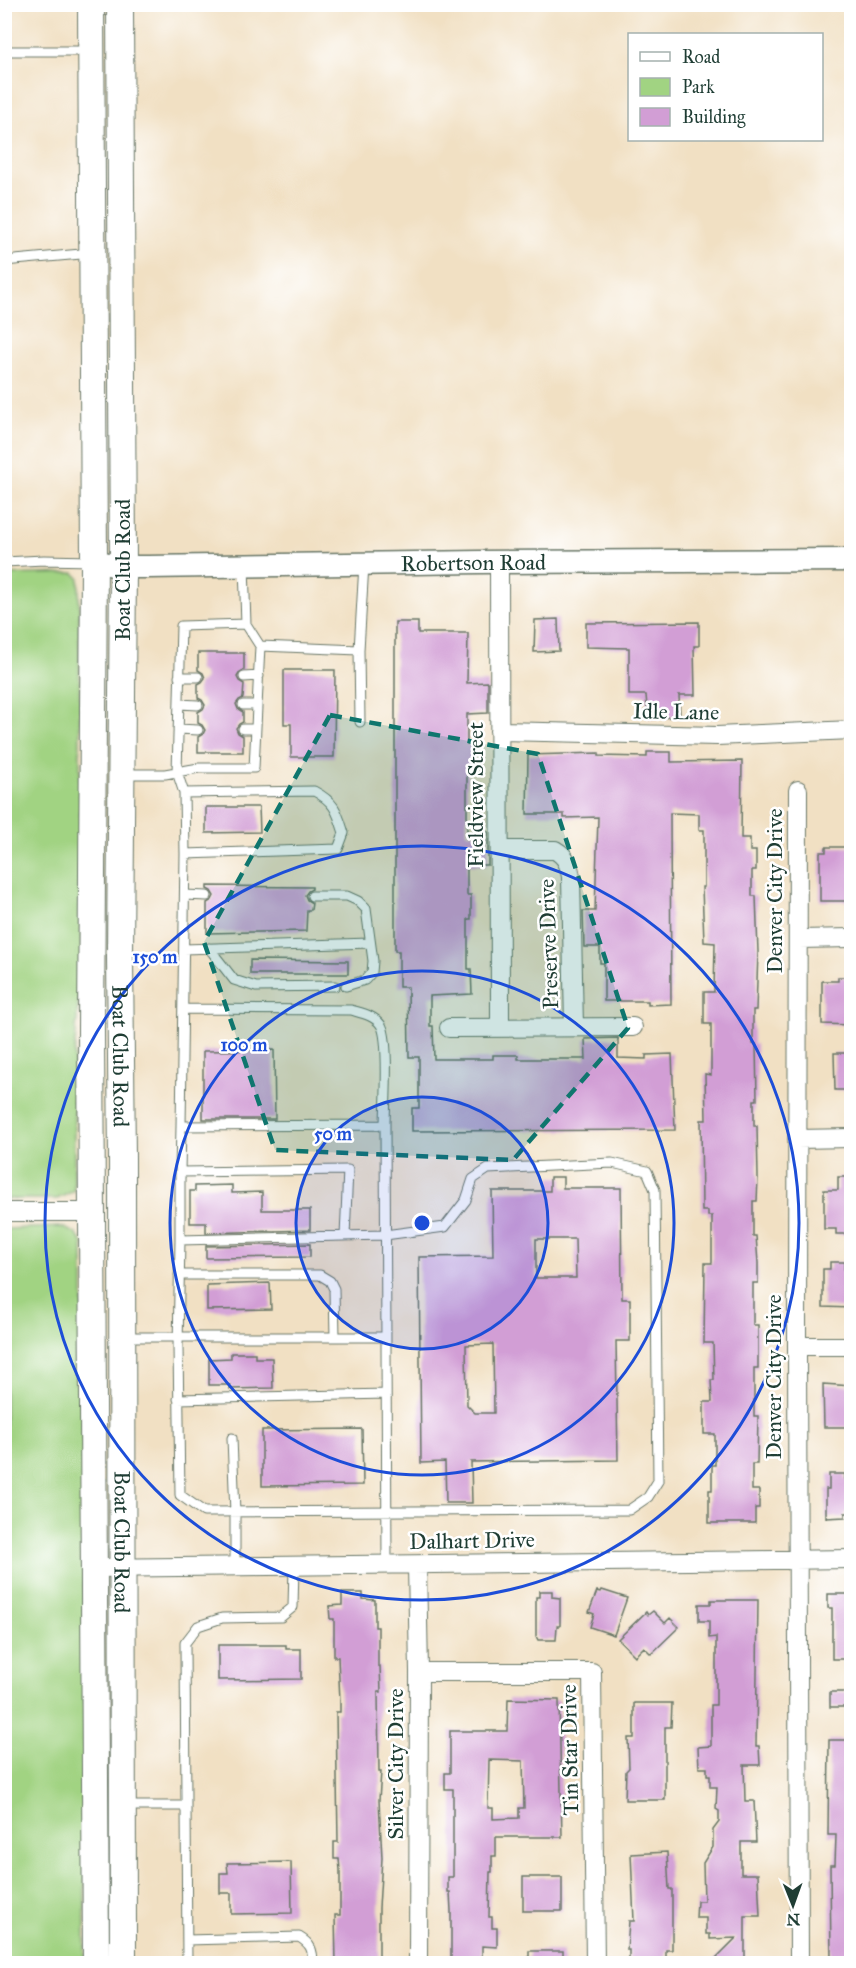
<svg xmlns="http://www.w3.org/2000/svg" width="856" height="1968" viewBox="0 0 856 1968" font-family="'IM FELL Great Primer',serif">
<rect width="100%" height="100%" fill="#fff"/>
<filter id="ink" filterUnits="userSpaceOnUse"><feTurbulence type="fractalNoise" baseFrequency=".0167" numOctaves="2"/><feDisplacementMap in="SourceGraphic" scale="12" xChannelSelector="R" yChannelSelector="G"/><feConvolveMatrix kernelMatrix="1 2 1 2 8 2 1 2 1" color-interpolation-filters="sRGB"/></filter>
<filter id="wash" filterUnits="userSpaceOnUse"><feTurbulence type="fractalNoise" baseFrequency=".008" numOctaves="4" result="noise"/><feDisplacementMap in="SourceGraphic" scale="24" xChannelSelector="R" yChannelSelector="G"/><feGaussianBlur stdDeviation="1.35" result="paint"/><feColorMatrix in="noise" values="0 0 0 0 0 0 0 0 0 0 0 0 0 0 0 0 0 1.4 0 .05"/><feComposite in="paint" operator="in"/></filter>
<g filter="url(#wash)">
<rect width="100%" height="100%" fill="#f1e0c3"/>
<!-- green -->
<path fill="#a1d382" stroke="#60885b" stroke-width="1.5" d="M74 573 79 578 81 966 74 1057V1191L57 1199H5L4 575Z
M62 1227 75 1233 83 1243 85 1963 5 1964V1229Z"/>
<g id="blocks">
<!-- building -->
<path fill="#d29ed5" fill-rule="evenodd" d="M558 619 559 651 534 652 535 620Z
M395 622H418V633H468L467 683 488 682V713L467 714V745H471V770H467V833L488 832V865H467V895H471V919H468V969H471L472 994 430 996V1026H433L434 1059H493V1055H518V1059H586L585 1039 618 1038V1058L646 1059V1055L672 1054 675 1130 412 1131V1108H419V1057H409L408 987H399V951H395Z
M699 622V646H694L695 695H679L680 717 648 718 646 695H629V648L586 647V623Z
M198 653H244V670L240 672 237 677 239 681 244 684 243 698 239 700 236 704 238 709 243 712V722L239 724 236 728 238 733 243 736V752H198V737L203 734 205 730 202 725 198 723V712L203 709 205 705 202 700 198 698V684L202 682 205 678 203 673 198 670Z
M284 670H335L334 757H291V724H284Z
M647 752H671V762L742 761 741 838H750V851H756V870H752V896H756L758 952 756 1010H753V1044H756L757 1100H754V1126H757L758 1177 757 1201H753V1236H756L758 1263V1283H753V1325H758V1368H754V1416H758L757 1464H752V1490H759V1508H755V1523H709V1490H712V1465H715V1434H704V1402H712L711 1380H714L713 1343H704L705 1263H712V1216H708V1211H702L701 1120H706L705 1074 711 1075V1024H704V992H714L715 943 704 942 702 887H704V830H699V814L670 813 671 1004 648 1005V1001H604V963H600V947H584L583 911H595L598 817 564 818V814H527L528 755 599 753V756L647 757Z
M206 807H259L260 832 206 833Z
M826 847H852V901H820V852H826Z
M207 886 312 887V889L308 891 305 895 307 900 312 903 311 910H307L306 931 207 933V903L212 900 214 896 211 891 207 889Z
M250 960 348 961V974H250Z
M838 977H852V1025L822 1024V981H838Z
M274 1050 275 1119H203V1051Z
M834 1053H852V1090H835Z
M550 1177H563V1188H621L622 1299H630V1341H616L618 1460 471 1462 472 1503H446L445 1462 421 1463 419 1257 493 1256 492 1191H550ZM536 1239H575L576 1278H536ZM493 1344 494 1413H475L467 1405 466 1345Z
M838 1177H852L850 1234H836V1229H824V1190H838Z
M232 1185V1193L262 1192V1210H310V1230L206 1233V1223H190V1191H195V1186Z
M310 1244V1257L206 1258V1246Z
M830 1262H844V1269H852V1308L823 1307V1269H830Z
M270 1283 271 1309 207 1310V1285Z
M231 1353H255V1358H272L273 1388 230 1389V1385H209V1359L231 1358Z
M823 1384 852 1386V1427H824Z
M362 1429 363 1485 262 1486V1430Z
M829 1474H845V1479H852V1513H845V1517L826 1518V1489H829Z
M602 1590 627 1598 614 1635 590 1627 594 1614 589 1612 597 1591 601 1592Z
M539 1591H552V1597L560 1598V1626H557L556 1640H538L536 1636V1597H539Z
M342 1593H363V1599L375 1600V1627H378V1666H380L381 1692H378L379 1772H381L379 1800 382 1858 379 1908V1964H336L335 1915H340V1870L339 1859H334V1842H338L336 1712H340V1701L338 1657H334V1619H330L329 1606 342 1605Z
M828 1594H852V1659H832V1608H828Z
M711 1600H758L756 1746H759L760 1765H744L745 1801H754L756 1842H741V1874H758L760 1916H745V1964H710L736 1938 710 1939V1934H706V1918H696L697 1901H704L703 1863 713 1847V1830L719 1822V1811L716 1809 717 1787H710V1775H707V1768H699L698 1747 711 1746V1705H716V1637L709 1638V1621H699V1604H711Z
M653 1611 665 1623 670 1618 679 1627 651 1654 644 1647 635 1656 618 1639 646 1612 648 1615Z
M218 1645H286V1649H301V1679L218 1680Z
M830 1692H852V1707H830Z
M508 1699 559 1700 562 1837H496V1856H492V1872H490L489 1917H492V1928H497V1947L482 1946V1964H454V1962H451V1911L450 1892H448V1877H453V1789H445V1773H450V1731H507ZM489 1760 523 1761 524 1808H519V1818L493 1819V1808H488Z
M634 1703H672L671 1727H665V1800H625L626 1771 629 1768 628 1738H634Z
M829 1740H852V1964H835V1961H831L830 1865H835L836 1835H828Z
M667 1852 669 1889H672V1950H666V1964H629V1950H627L629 1921H634L631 1854Z
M291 1862 292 1913 231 1914V1893H220V1873H228L227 1863Z
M523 1877H562V1911H523Z
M529 1951H563V1964H529Z"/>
</g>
</g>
<g filter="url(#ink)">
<use href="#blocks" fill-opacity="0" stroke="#687666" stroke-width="1.5"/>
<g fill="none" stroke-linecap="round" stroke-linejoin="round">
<!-- service casing -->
<g stroke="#687666" stroke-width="11">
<path id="service" d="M4 51H89
M4 261 92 253
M4 562 44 560 91 561
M244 566 246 624 260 646
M179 677H198
M244 677 259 676
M179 704 198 705
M243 705H257
M360 722 359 650 364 564
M178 729 198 730
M243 729H256
M124 774H165L199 768H254L260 646 359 650
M184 793 314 791C335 802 337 811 344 833L338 849 185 854 184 793 177 772 181 626 246 624
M185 895 207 896
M312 896H347L358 901 366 909 373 961 372 972 365 980 346 986
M209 948 234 980 256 987 335 986
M184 949 370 943
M183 1009 351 1010C361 1013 374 1015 381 1025 390 1039 385 1105 385 1125
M181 1126 185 854
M180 1172 181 1126 385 1125 387 1566
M180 1240 178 1346 180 1495 204 1512 629 1510 648 1497 658 1481 655 1190 647 1171 612 1163 488 1169 473 1179 466 1200 445 1227 385 1235 180 1240V1172L348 1170 345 1236
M179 1275H320L330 1281 334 1289 335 1337
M124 1337H385
M178 1399 386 1394
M232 1438 235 1513V1568
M125 1806H186
M187 1940 299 1937C311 1944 313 1950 313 1964
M187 1964 185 1643 198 1626 222 1618 281 1617 293 1607 294 1567"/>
</g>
<!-- minor casing -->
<g stroke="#687666" stroke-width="20">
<path id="minor" d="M499 562 500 1028
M499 731 717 736 852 730
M798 790 797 1346 799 1964
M500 850H555C567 857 569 865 571 877L574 1027
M799 939 852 938
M449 1028 633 1027
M797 1139 852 1138
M4 1212H94
M797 1346H852
M417 1565 419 1672 418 1964
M94 1568 852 1559
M419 1672H592L595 1964"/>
</g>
<!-- tertiary casing -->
<g stroke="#687666" stroke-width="25">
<g id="tertiary">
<path id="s1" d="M94 561 123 567H148L479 562 852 560"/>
</g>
</g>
<!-- secondary casing -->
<g stroke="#687666" stroke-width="28">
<g id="secondary">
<path d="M91 4 94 561 91 1029 96 1964"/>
<path id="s2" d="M120 4 123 567 120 957 122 1159 123 1964"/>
</g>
</g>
<!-- service -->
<use href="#service" stroke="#fff" stroke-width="9"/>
<!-- minor -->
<use href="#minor" stroke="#fff" stroke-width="18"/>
<!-- tertiary -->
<use href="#tertiary" stroke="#fff" stroke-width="22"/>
<!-- secondary -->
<use href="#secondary" stroke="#fff" stroke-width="26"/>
</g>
</g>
<!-- marked area -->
<path fill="#0f766e" fill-opacity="0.2" stroke="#0f766e" stroke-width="4.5" stroke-dasharray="12 8" stroke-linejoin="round" d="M330 715 538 754 628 1028 513 1160 275 1150 204 942Z"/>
<!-- distance rings -->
<circle cx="422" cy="1223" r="126" fill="#1d4ed8" fill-opacity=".12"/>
<g fill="none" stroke="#1d4ed8" stroke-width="3">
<circle cx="422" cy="1223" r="126"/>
<circle cx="422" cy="1223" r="252"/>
<circle cx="422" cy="1223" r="377"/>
</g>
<g text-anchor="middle" stroke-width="5" stroke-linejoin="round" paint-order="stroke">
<!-- street labels -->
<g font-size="22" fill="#1f3d34" stroke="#fff">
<text dy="8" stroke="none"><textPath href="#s1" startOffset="380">Robertson Road</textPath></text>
<text transform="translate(122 570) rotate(-90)" y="8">Boat Club Road</text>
<text transform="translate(676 711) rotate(1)" y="8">Idle Lane</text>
<text transform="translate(475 795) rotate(-90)" y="8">Fieldview Street</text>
<text transform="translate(774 891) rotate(-90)" y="8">Denver City Drive</text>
<text transform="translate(548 944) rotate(-92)" y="8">Preserve Drive</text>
<text dy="8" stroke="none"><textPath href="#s2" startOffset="1052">Boat Club Road</textPath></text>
<text transform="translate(773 1377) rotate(-90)" y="8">Denver City Drive</text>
<text transform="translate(472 1540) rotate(-1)" y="8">Dalhart Drive</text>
<text dy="8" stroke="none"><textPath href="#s2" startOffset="1538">Boat Club Road</textPath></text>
<text transform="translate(569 1750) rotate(-91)" y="8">Tin Star Drive</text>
<text transform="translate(395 1764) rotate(-90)" y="8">Silver City Drive</text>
</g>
</g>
<circle cx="422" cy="1223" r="9" fill="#1d4ed8" stroke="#fff" stroke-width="3"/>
<g font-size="18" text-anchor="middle" font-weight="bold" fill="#1d4ed8" stroke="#fff" stroke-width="5" stroke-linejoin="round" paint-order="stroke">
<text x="155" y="963">150 m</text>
<text x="244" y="1051">100 m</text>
<text x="333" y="1140">50 m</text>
</g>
<!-- margin -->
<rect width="856" height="1968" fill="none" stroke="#fff" stroke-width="24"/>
<!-- legend -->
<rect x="628" y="33" width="195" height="108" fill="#ffffff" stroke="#a5b1ae" stroke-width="1.5"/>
<rect x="640" y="52" width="30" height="9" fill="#ffffff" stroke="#a5b1ae" stroke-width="1.5"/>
<text x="682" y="63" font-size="18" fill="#1f3d34">Road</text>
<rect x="640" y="78" width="30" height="18" fill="#a1d382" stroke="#a5b1ae" stroke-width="1.5"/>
<text x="682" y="93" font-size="18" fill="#1f3d34">Park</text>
<rect x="640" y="108" width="30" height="18" fill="#d29ed5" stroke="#a5b1ae" stroke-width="1.5"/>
<text x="682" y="123" font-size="18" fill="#1f3d34">Building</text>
<!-- north arrow -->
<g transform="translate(793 1905) rotate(179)" stroke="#ffffff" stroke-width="4.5" paint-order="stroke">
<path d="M0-4.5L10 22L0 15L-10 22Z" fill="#1f3d34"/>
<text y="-9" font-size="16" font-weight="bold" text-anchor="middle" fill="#1f3d34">N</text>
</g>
</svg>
